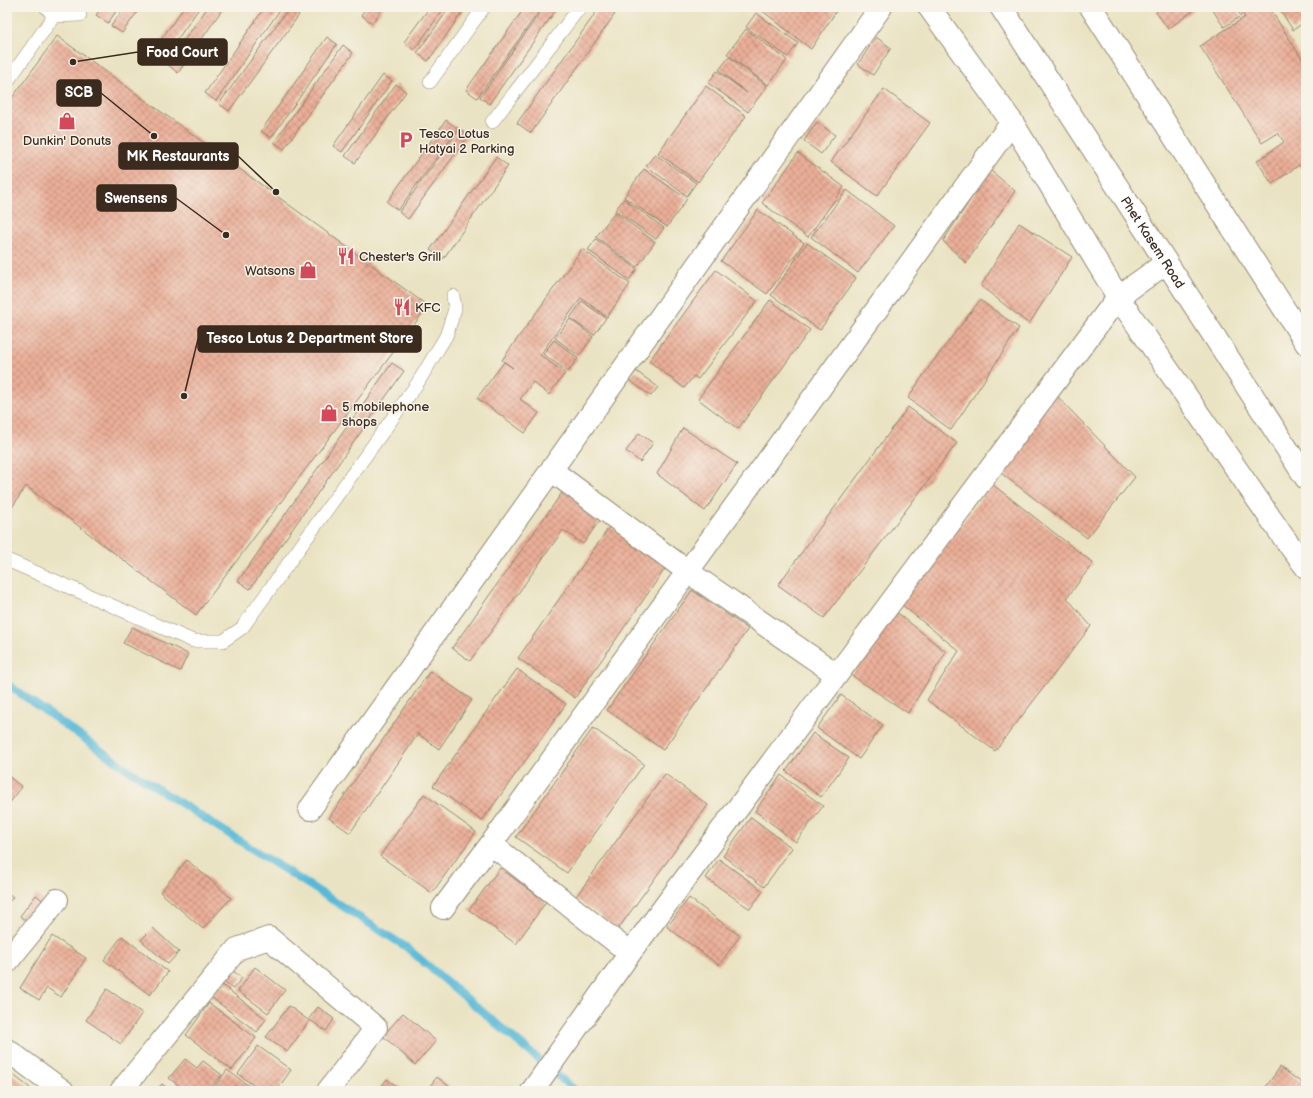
<svg xmlns="http://www.w3.org/2000/svg" width="1313" height="1098" viewBox="0 0 1313 1098" font-family="'Balsamiq Sans',sans-serif">
<defs>
<pattern id="building-cross-hatch" width="8" height="8" patternUnits="userSpaceOnUse"><rect width="8" height="8" fill="#ebaf99"/><path d="M0 0l8 8M0 8l8-8" fill="none" stroke="#c08f7c"/></pattern>
</defs>
<rect width="100%" height="100%" fill="#f7f3e8"/>
<filter id="ink" filterUnits="userSpaceOnUse"><feTurbulence type="fractalNoise" baseFrequency=".025" numOctaves="2"/><feDisplacementMap in="SourceGraphic" scale="8" xChannelSelector="R" yChannelSelector="G"/><feConvolveMatrix kernelMatrix="1 2 1 2 8 2 1 2 1" color-interpolation-filters="sRGB"/></filter>
<filter id="wash" filterUnits="userSpaceOnUse"><feTurbulence type="fractalNoise" baseFrequency=".012" numOctaves="4" result="noise"/><feDisplacementMap in="SourceGraphic" scale="16" xChannelSelector="R" yChannelSelector="G"/><feGaussianBlur stdDeviation="0.9" result="paint"/><feColorMatrix in="noise" values="0 0 0 0 0 0 0 0 0 0 0 0 0 0 0 0 0 1.4 0 .05"/><feComposite in="paint" operator="in"/></filter>
<g filter="url(#wash)">
<rect width="100%" height="100%" fill="#eae3c3"/>
<g fill="none" stroke-linecap="round" stroke-linejoin="round">
<!-- stream -->
<path stroke="#59b9d7" stroke-width="8" d="M7 684 127 769 406 947 576 1091"/>
</g>
<g id="blocks">
<!-- building -->
<path fill="url(#building-cross-hatch)" d="M102 7H119L108 23 96 15Z
M125 7H141L122 33 111 26Z
M184 7H200L162 61 151 54Z
M208 7H224L178 73 167 64Z
M265 7H282L216 101 205 93Z
M367 7H384L372 23 361 15Z
M430 7H445L414 50 404 42Z
M450 7H466L428 61 417 53Z
M525 7H542L477 98 466 90Z
M544 7H558L489 104 480 97Z
M600 7H605L615 14 531 133 517 123Z
M762 7H839L811 49 760 9Z
M1162 7H1198L1168 29 1156 12Z
M1215 7H1235L1241 16 1224 27 1212 9Z
M1238 7H1269L1306 65V174L1299 165 1272 184 1257 161 1284 142 1278 133 1262 143 1200 46 1245 17Z
M1278 7H1306V21L1293 30Z
M289 8 299 15 229 111 219 104Z
M756 13 798 43 788 57 746 27Z
M746 29 787 60 768 85 727 54Z
M57 36 428 306 196 615 26 486 7 515V105Z
M327 37 337 44 271 138 261 131Z
M876 37 891 48 873 75 858 64Z
M343 45 353 53 284 149 274 142Z
M729 57 767 86 748 112 708 83 717 71 747 93 719 70Z
M383 75 392 81 342 152 333 146Z
M396 84 406 92 355 163 345 156Z
M706 86 746 116 698 182 658 153Z
M884 89 930 123 877 196 831 162Z
M446 120 458 129 398 210 387 202Z
M817 122 835 135 821 154 804 141Z
M460 129 469 135 408 219 399 212Z
M798 153 844 187 808 237 762 203Z
M655 154 696 183 687 196 646 166Z
M496 157 508 166 443 259 430 250Z
M644 169 687 199 667 227 624 197Z
M990 170 1015 191 966 263 943 241Z
M847 190 894 226 858 273 811 237Z
M624 199 664 228 656 239 615 210Z
M758 210 804 243 767 294 721 261Z
M615 212 655 242 637 267 596 237Z
M1019 223 1072 257 1029 324 981 286Z
M596 239 637 269 629 280 588 250Z
M807 243 856 278 820 330 771 295Z
M582 249 630 284 607 317 581 298 540 355 565 373 549 395 533 382 520 399 539 413 525 433 477 398 504 362 513 368 502 360Z
M716 270 757 301 698 379 694 376 684 388 649 361Z
M770 300 810 330 738 429 698 399Z
M980 300 1019 328 951 430 908 398 929 367Z
M582 301 606 318 594 335 570 318Z
M570 319 593 337 579 356 555 338Z
M554 340 578 358 568 372 543 354Z
M392 363 404 371 250 589 238 581Z
M636 371 658 387 651 396 629 380Z
M1055 394 1135 477 1087 538 998 471Z
M908 407 957 443 824 618 778 585Z
M683 428 737 464 705 511 657 474Z
M639 433 653 443 640 462 626 451Z
M992 484 1093 563 1067 598 1091 626 995 751 927 700 959 651 901 604Z
M564 490 602 517 583 544 563 530 470 661 452 648Z
M610 526 667 566 575 698 518 658Z
M692 590 748 629 663 750 607 710Z
M894 610 946 652 908 713 851 675Z
M132 627 188 654 180 671 123 643Z
M517 669 566 704 482 821 433 786Z
M430 671 472 700 439 749 418 734 350 833 329 818Z
M841 695 883 725 859 759 817 728Z
M593 728 644 764 567 873 516 837Z
M813 733 849 758 821 797 786 771Z
M665 774 708 805 618 929 575 898Z
M7 775 22 787 7 806Z
M781 775 823 806 796 842 755 811Z
M424 794 476 832 432 893 380 856Z
M751 817 792 848 764 887 723 856Z
M719 859 763 891 750 909 706 878Z
M187 860 231 898 203 929 160 892Z
M500 868 546 902 516 944 469 910Z
M7 892 13 897 7 904Z
M36 895 46 903 30 924 20 916Z
M689 898 740 936 719 965 667 927Z
M153 928 179 952 168 964 141 940Z
M7 934 13 939 7 948Z
M52 936 86 958 61 997 47 988 39 1000 20 988Z
M122 936 168 972 150 995 104 960Z
M255 967 285 990 268 1013 238 991Z
M232 970 242 978 233 989 223 981Z
M221 984 266 1019 257 1032 211 997Z
M107 989 142 1013 121 1044 86 1020Z
M209 1003 256 1038 232 1070 186 1035Z
M289 1006 308 1020 318 1007 334 1019 326 1031 310 1020 287 1052 266 1037Z
M403 1013 436 1041 415 1065 383 1036Z
M258 1046 291 1070 276 1091H261L238 1074Z
M185 1059 197 1068 203 1061 222 1075 209 1091H186L169 1078Z
M1280 1067 1306 1086V1091H1263Z
M227 1070 256 1091H242L235 1086 231 1091H212Z
M12 1074 30 1088 28 1091H7V1081Z
M437 1077 455 1091H426Z
M387 1079 403 1091H378Z
M162 1084 171 1091H156Z"/>
</g>
</g>
<g filter="url(#ink)">
<use href="#blocks" fill-opacity="0" stroke="#928670" stroke-width="1"/>
<g fill="none" stroke-linecap="round" stroke-linejoin="round">
<!-- service casing -->
<g stroke="#928670" stroke-width="14">
<path id="service" d="M46 7 54 16 80 15
M7 82 54 16
M430 82 484 7
M492 122 580 7
M7 560 193 641H223L242 628 417 384 446 336 455 309 453 296"/>
</g>
<!-- minor casing -->
<g stroke="#928670" stroke-width="24">
<path id="minor" d="M551 470 687 571 836 674
M310 809 881 7
M491 844 630 953
M443 908 491 844 1012 122
M7 962 57 900
M7 1050 63 1091
M121 1091 237 949 269 938 376 1028 328 1091"/>
</g>
<!-- tertiary casing -->
<g stroke="#928670" stroke-width="24">
<path id="tertiary" d="M929 7 1012 122 1118 297 1284 538 1306 567
M532 1091 630 953 1118 297 1166 263"/>
</g>
<!-- secondary casing -->
<g stroke="#928670" stroke-width="24">
<g id="secondary">
<path id="s1" d="M1001 7 1306 478"/>
<path d="M1091 7 1306 343"/>
</g>
</g>
<!-- service -->
<use href="#service" stroke="#fff" stroke-width="13"/>
<!-- minor -->
<use href="#minor" stroke="#fff" stroke-width="22"/>
<!-- tertiary -->
<use href="#tertiary" stroke="#fff" stroke-width="22"/>
<!-- secondary -->
<use href="#secondary" stroke="#fff" stroke-width="22"/>
</g>
</g>
<!-- icons -->
<defs>
<g id="shop-bare" transform="scale(1.38)"><path d="M-5-2.5h2.3a2.7 3.5 0 0 1 5.4 0H5L5.5 6h-11ZM-1.5-2.5h3a1.5 2.3 0 0 0-3 0Z" fill="#d1495b" stroke="#f7f3e8" stroke-width="2.5" paint-order="stroke"/></g>
<g id="parking-bare" transform="scale(1.38)"><path d="M-3.5-5.5H1a3.5 3.5 0 0 1 0 7H-1V5.5H-3.5ZM-1-3.4V-.6H.8a1.4 1.4 0 0 0 0-2.8Z" fill="#d1495b" stroke="#f7f3e8" stroke-width="2.5" paint-order="stroke"/></g>
<g id="restaurant-bare" transform="scale(1.38)"><path d="M-5-6h1v4h1v-4h1v4h1v-4h1v5L-1.5 .5V6h-2V.5L-5-1ZM5-6V6H3V1.5H1.5Q1.5-4 5-6Z" fill="#d1495b" stroke="#f7f3e8" stroke-width="2.5" paint-order="stroke"/></g>
</defs>
<g fill-rule="evenodd">
<use href="#shop-bare" x="67" y="121"/>
<use href="#parking-bare" x="406" y="140"/>
<use href="#restaurant-bare" x="346" y="256"/>
<use href="#shop-bare" x="308" y="270"/>
<use href="#restaurant-bare" x="402" y="307"/>
<use href="#shop-bare" x="329" y="413"/>
</g>
<g text-anchor="middle" stroke-width="3" stroke-linejoin="round" paint-order="stroke">
<!-- poi labels -->
<g font-size="13" fill="#3b2a1e" stroke="#f7f3e8" text-anchor="start">
<text x="419" y="138">Tesco Lotus<tspan x="419" dy="15">Hatyai 2 Parking</tspan></text>
<text x="67" y="145" text-anchor="middle">Dunkin' Donuts</text>
<text x="359" y="261">Chester's Grill</text>
<text x="295" y="275" text-anchor="end">Watsons</text>
<text x="415" y="312">KFC</text>
<text x="342" y="411">5 mobilephone<tspan x="342" dy="15">shops</tspan></text>
</g>
<!-- street labels -->
<g font-size="13" fill="#3b2a1e" stroke="#f7f3e8">
<text dy="5" stroke="none"><textPath href="#s1" startOffset="280">Phet Kasem Road</textPath></text>
</g>
</g>
<!-- callouts -->
<path fill="none" stroke="#3b2a1e" stroke-width="1.5" d="M73 62L138 52M154 136L101 93M276 192L238 156M226 235L176 198M184 396L198 339"/>
<g fill="#3b2a1e" stroke="#f7f3e8" stroke-width="1.5">
<circle cx="73" cy="62" r="4"/>
<circle cx="154" cy="136" r="4"/>
<circle cx="276" cy="192" r="4"/>
<circle cx="226" cy="235" r="4"/>
<circle cx="184" cy="396" r="4"/>
</g>
<g fill="#3b2a1e" stroke="#3b2a1e" stroke-width="1.5">
<rect x="138" y="39" width="89" height="26" rx="4"/>
<rect x="57" y="80" width="44" height="26" rx="4"/>
<rect x="119" y="143" width="119" height="26" rx="4"/>
<rect x="97" y="185" width="79" height="26" rx="4"/>
<rect x="198" y="326" width="223" height="26" rx="4"/>
</g>
<g font-size="14" text-anchor="middle" font-weight="bold" fill="#fff">
<text x="182" y="57">Food Court</text>
<text x="79" y="97">SCB</text>
<text x="178" y="161">MK Restaurants</text>
<text x="136" y="203">Swensens</text>
<text x="310" y="343">Tesco Lotus 2 Department Store</text>
</g>
<!-- margin -->
<rect width="1313" height="1098" fill="none" stroke="#f7f3e8" stroke-width="24"/>
</svg>
